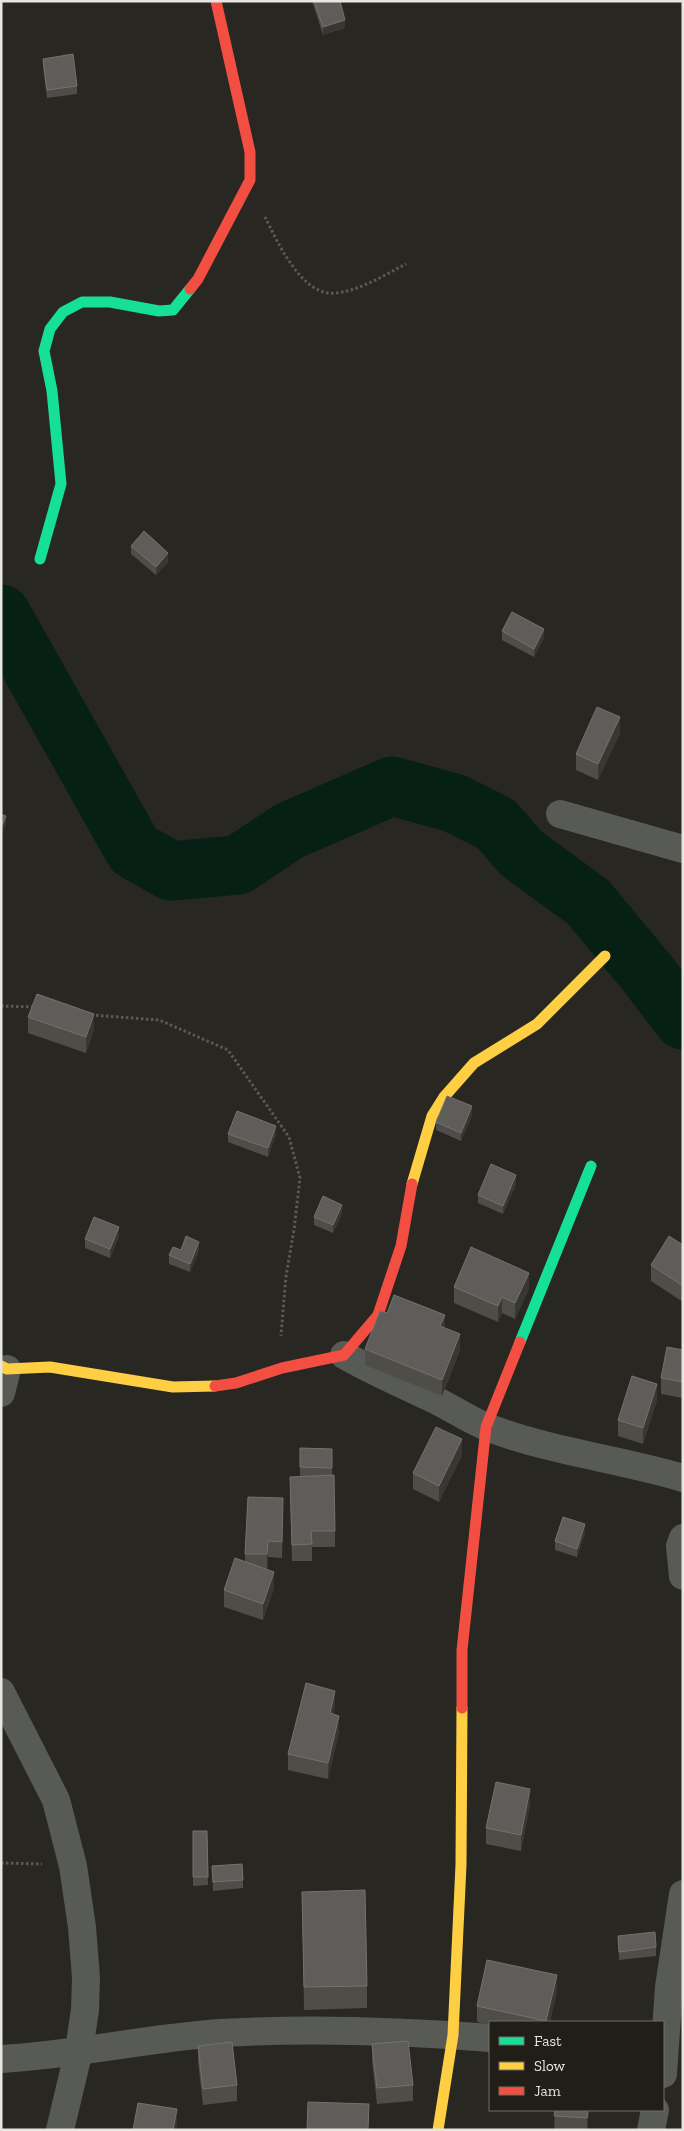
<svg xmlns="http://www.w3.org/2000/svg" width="684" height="2131" viewBox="0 0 684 2131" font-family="'Zilla Slab',serif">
<rect width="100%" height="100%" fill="#282722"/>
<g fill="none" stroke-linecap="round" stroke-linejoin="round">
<!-- river -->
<path stroke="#072016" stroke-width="59" d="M1 614 134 850 171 871 238 865 289 831 392 786 454 803 496 824 521 853 588 902 647 973 683 1020"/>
<!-- path -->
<path stroke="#595a56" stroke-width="3" stroke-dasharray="2.5 2.5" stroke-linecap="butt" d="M265 217C277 241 302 297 335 293 360 291 384 275 406 264
M1 1006 36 1007
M91 1015 159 1020 228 1050 289 1137 300 1178 294 1230 286 1276 281 1336
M1 1863 42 1864"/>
<!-- street -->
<path stroke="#585b55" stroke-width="28" d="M560 814 683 849
M344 1355C372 1371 400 1383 429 1397 449 1406 467 1419 487 1427 548 1451 619 1459 683 1478
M1 1393 7 1369
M683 1538 680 1546 683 1576
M1 1692 56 1800 73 1866 82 1927 86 1978 85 2010 79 2050 60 2130
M1 2059C75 2055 147 2038 220 2033 309 2028 401 2031 490 2038
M663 2074 669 1987 683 1894
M651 2130 655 2110"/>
<!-- fast -->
<path stroke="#16e098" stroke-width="11" d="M40 559 61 484 52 391 44 351 50 329 63 312 82 302H110L159 311 173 310 190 289
M520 1342 591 1166"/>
<!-- slow -->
<path stroke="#ffcf43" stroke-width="11" d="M412 1184 432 1116 444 1097 474 1063 537 1024 605 956
M1 1366 7 1369 50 1367 173 1387 215 1386
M438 2130 453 2035 461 1865 462 1708"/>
<!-- jam -->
<path stroke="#f24e42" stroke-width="11" d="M190 289 198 279 250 180V152L216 1
M215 1386 236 1383 282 1368 344 1355 378 1315 401 1246 412 1184
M462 1708V1650L486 1427 520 1342"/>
</g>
<!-- wall -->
<path fill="#4e4d48" d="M312 1H340L345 28 323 35Z
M43 59 77 86V94L47 98 43 67Z
M131 546 168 562 156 575 131 554Z
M502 631 544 638 534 657 502 640Z
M620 733 598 780 576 770V754Z
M28 1017 94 1030 86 1053 28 1033Z
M472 1115 461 1141 436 1130V1122Z
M228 1134H276L268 1157 228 1142Z
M516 1184 503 1214 478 1203V1195Z
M342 1213 333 1233 314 1225V1217Z
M119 1236 110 1258 85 1248V1239Z
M683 1245V1302L651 1281V1265Z
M181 1250H199L190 1272 169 1264V1255Z
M454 1287 529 1289 515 1319 502 1313 498 1322 454 1303Z
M387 1313 445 1328 460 1350 442 1396 365 1365V1349Z
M683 1350V1398L661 1394V1378Z
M657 1400 643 1444 618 1436V1420Z
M300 1448 332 1449V1475L335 1531V1547H312V1561H292L290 1493 320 1476H300Z
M462 1455 439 1502 413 1489V1473Z
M283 1514 282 1558 268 1557 267 1570 274 1588 263 1620 224 1607V1590L245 1562V1554Z
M585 1533 577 1557 555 1550V1541Z
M335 1707 333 1715 339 1732 328 1779 288 1770V1754Z
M530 1805 521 1851 486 1844V1828Z
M193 1831H207L208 1885 193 1886Z
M212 1866 243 1880V1888L213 1891Z
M302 1892 367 1986V2008L304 2010Z
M618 1936 656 1947V1956L619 1960Z
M557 1991 550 2022H490V2025L477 2022V2006Z
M372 2044 413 2085V2101L377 2104 372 2061Z
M198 2046 237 2085V2101L203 2105 198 2062Z
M555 2110H589L587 2130H554Z"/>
<!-- shaded-wall -->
<path fill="#383732" d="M345 20V28L323 35V27Z
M168 553V562L156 575V567Z
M544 629V638L534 657V649Z
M620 717V733L598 780V764Z
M6 816V824L1 837V828Z
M94 1014V1030L86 1053V1037Z
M472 1106V1115L461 1141V1133Z
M276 1126V1134L268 1157V1148Z
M516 1175V1184L503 1214V1206Z
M342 1205V1213L333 1233V1225Z
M119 1227V1236L110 1258V1249Z
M199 1242V1250L190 1272V1264Z
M529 1273V1289L515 1319V1303Z
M502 1297V1313L498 1322V1306Z
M445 1315V1331L440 1326Z
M460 1334V1350L442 1396V1380Z
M657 1384V1400L643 1444V1428Z
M462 1439V1455L439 1502V1486Z
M283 1498V1514L282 1558V1542Z
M585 1524V1533L577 1557V1549Z
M268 1541V1557L267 1570V1554Z
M274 1572V1588L263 1620V1604Z
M335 1691V1707L330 1730V1713Z
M339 1716V1732L328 1779V1763Z
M530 1789V1805L521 1851V1835Z
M557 1975V1991L550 2022H546Z
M177 2109V2125L176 2130H173Z
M588 2110H589L587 2130V2118Z"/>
<!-- building -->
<path fill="#5e5d59" stroke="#74726e" d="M314 1H340L345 20 323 27Z
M73 54 77 86 47 90 43 59Z
M144 531 168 553 156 567 131 546Z
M512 612 544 629 534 649 502 631Z
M597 707 620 717 598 764 576 754Z
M1 814 6 816 1 828Z
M37 994 94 1014 86 1037 28 1017Z
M447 1096 472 1106 461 1133 436 1122Z
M237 1111 276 1126 268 1148 228 1134Z
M491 1164 516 1175 503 1206 478 1195Z
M323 1196 342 1205 333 1225 314 1217Z
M94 1217 119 1227 110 1249 85 1239Z
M186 1236 199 1242 190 1264 169 1255 173 1247 181 1250Z
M669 1236 683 1245V1286L651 1265Z
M471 1247 529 1273 515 1303 502 1297 498 1306 454 1287Z
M394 1295 445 1315 440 1326 460 1334 442 1380 365 1349 380 1311 387 1313Z
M667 1347 683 1350V1382L661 1378Z
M632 1376 657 1384 643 1428 618 1420Z
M436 1427 462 1439 439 1486 413 1473Z
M300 1448 332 1449V1468L300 1467Z
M334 1475 335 1531H311L312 1544 292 1545 290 1477Z
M248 1497 283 1498 282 1542 268 1541 267 1554H245Z
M563 1517 585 1524 577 1549 555 1541Z
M235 1558 274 1572 263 1604 224 1590Z
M306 1683 335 1691 330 1713 339 1716 328 1763 288 1754Z
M496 1782 530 1789 521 1835 486 1828Z
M193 1831H207L208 1877H193Z
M242 1864 243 1880 213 1882 212 1866Z
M365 1890 367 1986 304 1987 302 1892Z
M655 1932 656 1947 619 1952 618 1936Z
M487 1960 557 1975 546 2021 477 2006Z
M408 2041 413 2085 377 2088 372 2044Z
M232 2042 237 2085 203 2089 198 2046Z
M308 2102 369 2104 368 2130H307Z
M138 2103 177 2109 173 2130H133Z
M555 2110H588L587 2118 554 2116Z"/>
<!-- border -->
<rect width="684" height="2131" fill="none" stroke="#e7e6e0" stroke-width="5"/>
<!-- legend -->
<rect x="489" y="2021" width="175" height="90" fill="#201e16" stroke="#706e67"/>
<rect x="499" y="2037" width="25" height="8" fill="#16e098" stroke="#706e67"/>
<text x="534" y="2046" font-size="15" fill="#e7e6e0">Fast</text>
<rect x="499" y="2062" width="25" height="8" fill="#ffcf43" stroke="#706e67"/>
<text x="534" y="2071" font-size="15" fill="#e7e6e0">Slow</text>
<rect x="499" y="2087" width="25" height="8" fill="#f24e42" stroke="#706e67"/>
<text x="534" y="2096" font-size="15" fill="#e7e6e0">Jam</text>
</svg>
